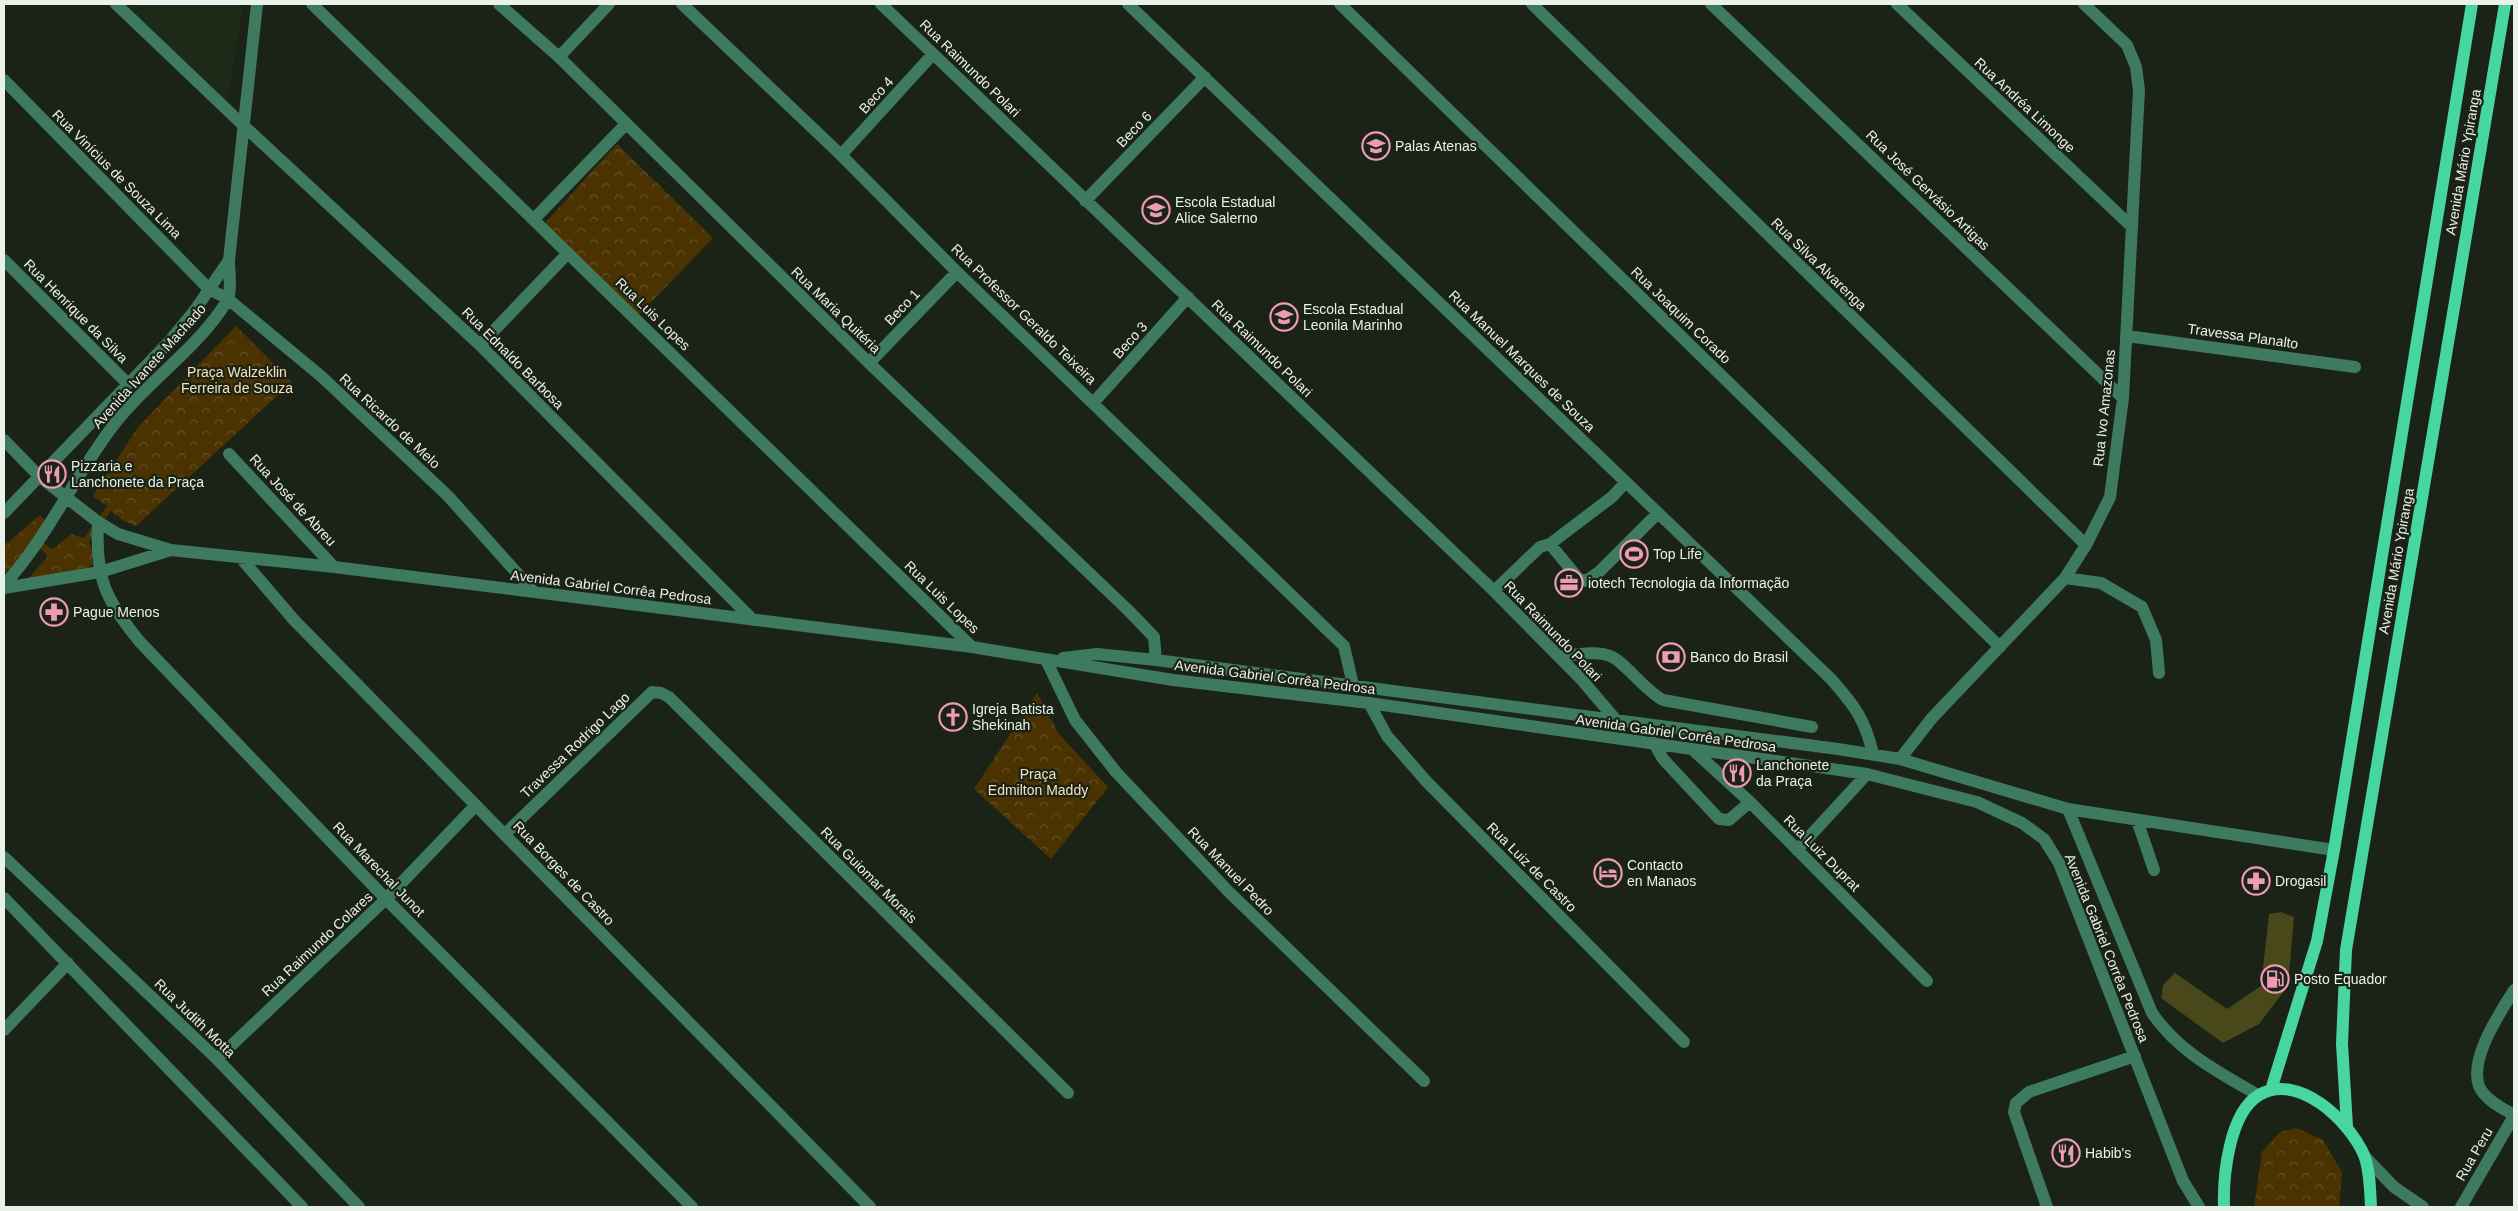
<svg xmlns="http://www.w3.org/2000/svg" width="2518" height="1211" viewBox="0 0 2518 1211" font-family="Helvetica,sans-serif">
<defs>
<pattern id="park-crowns" width="20" height="18" patternUnits="userSpaceOnUse" patternTransform="scale(1.25)"><rect width="20" height="18" fill="#4a3301"/><path d="M2 6a3 3 0 1 1 6 0M12 15a3 3 0 1 1 6 0" fill="none" stroke="#645126"/></pattern>
</defs>
<rect width="100%" height="100%" fill="#1a2316"/>
<!-- built -->
<path fill="#1d2a17" d="M124 4H243L227 106Z"/>
<!-- park -->
<path fill="url(#park-crowns)" d="M617 144 713 238 637 317 544 224Z
M236 326 292 382 136 526 124 521 111 511 89 542 94 557 92 565 82 571 22 586 48 556 36 545 4 574V546L40 515 48 524 39 541 53 549 71 534 84 538 107 506 93 496 138 427Z
M1037 693 1059 734 1108 787 1051 859 974 789Z
M2297 1128 2323 1140 2342 1172 2339 1207H2254L2262 1152 2280 1132Z"/>
<!-- building -->
<path fill="#48481a" d="M2281 912 2294 917 2288 986 2259 1024 2223 1043 2161 998 2163 985 2175 973 2227 1009 2261 986 2269 914Z"/>
<g fill="none" stroke-linecap="round" stroke-linejoin="round">
<!-- minor -->
<path stroke="#3d7a60" stroke-width="12" d="M116 4 244 126 480 345 753 620
M312 4 972 647
M499 4 559 57 869 363 1129 611 1154 637 1156 660
M682 4 841 155 957 272 1344 646 1353 685
M881 4 1494 591 1581 679 1616 720
M1128 4 1831 679C1854 705 1865 719 1873 754
M1340 4 2000 647
M1532 4 2086 545
M1711 4 2123 398
M1897 4 2132 227
M559 57 609 4
M4 80 209 289 228 299 322 377 448 496 534 592
M841 155 933 54
M1085 201 1205 77
M534 219 625 125
M4 260 128 384
M2127 336 2355 367
M480 345 568 253
M869 363 957 272
M1094 402 1188 297
M4 440 40 477 98 522 118 534 171 550 334 567 972 647 1173 680 1369 703 1867 774 1977 802 2022 823 2044 839 2059 863 2183 1181 2199 1207
M229 454 334 567
M4 513 168 343 195 310 229 260
M98 522C95 578 105 599 140 642L386 899 692 1207
M1550 544 1578 578 1586 581 1599 572 1658 513
M240 557 294 620 870 1207
M2065 578 2101 583 2142 607 2156 640 2159 673
M4 585C49 536 75 474 116 422 149 380 198 348 227 301 232 292 229 271 229 260L257 4
M4 588 100 572 171 550
M1494 591 1540 547 1550 544 1612 497 1626 482
M1560 657C1575 655 1595 650 1610 656 1623 660 1645 691 1663 700L1812 727
M1063 658 1097 654 1156 660 1838 749 1900 759 2068 809 2334 850
M1046 660 1075 720 1116 772 1228 891 1424 1081
M1369 703 1387 736 1426 781 1684 1042
M1654 743 1663 759 1719 819 1729 820 1750 802
M1692 749 1750 802 1927 981
M1900 759 1932 718 2065 578 2086 545 2110 497 2123 398 2139 90 2136 67 2127 45 2084 4
M2068 809 2152 1013C2179 1052 2218 1072 2258 1095
M2137 820 2154 870
M505 834 652 692 661 693 669 697 1068 1093
M1797 850 1867 774
M4 857 217 1059 359 1207
M4 898 302 1207
M2514 990C2500 1013 2469 1058 2479 1086 2485 1100 2502 1108 2514 1115
M4 1030 68 963
M217 1059 386 899 476 805
M2365 1157 2394 1187 2423 1207
M2047 1207 2014 1112 2016 1103 2029 1092 2135 1056
M2461 1207 2514 1116"/>
<!-- major -->
<path stroke="#47d6a1" stroke-width="12" d="M2271 1090 2317 941 2334 850 2472 4
M2347 1126 2342 1044 2346 950 2505 4
M2224 1207C2223 1176 2229 1113 2259 1095 2299 1072 2349 1121 2364 1155 2370 1170 2370 1190 2371 1207"/>
</g>
<!-- icons -->
<defs>
<g id="school-ring" transform="scale(1.4375)"><circle r="9.5" fill="#1a2316" stroke="#ef9ab7" stroke-width="1.5"/><path d="M0-5L7-2L0 1L-7-2ZM-4 1L0 2.5L4 1V4Q0 6-4 4Z" fill="#ef9ab7"/></g>
<g id="restaurant-ring" transform="scale(1.4375)"><circle r="9.5" fill="#1a2316" stroke="#ef9ab7" stroke-width="1.5"/><path d="M-5-6h1v4h1v-4h1v4h1v-4h1v5L-1.5 .5V6h-2V.5L-5-1ZM5-6V6H3V1.5H1.5Q1.5-4 5-6Z" fill="#ef9ab7"/></g>
<g id="stadium-ring" transform="scale(1.4375)"><circle r="9.5" fill="#1a2316" stroke="#ef9ab7" stroke-width="1.5"/><path d="M0-5a6.5 5 0 1 0 0 10a6.5 5 0 1 0 0-10ZM-3.5-1.8h7v3.6h-7Z" fill="#ef9ab7"/></g>
<g id="office-ring" transform="scale(1.4375)"><circle r="9.5" fill="#1a2316" stroke="#ef9ab7" stroke-width="1.5"/><path d="M-6-3h4V-5.5h4V-3h4V5H-6ZM-1-4.5V-3h2v-1.5ZM-6 0V1H6V0Z" fill="#ef9ab7"/></g>
<g id="pharmacy-ring" transform="scale(1.4375)"><circle r="9.5" fill="#1a2316" stroke="#ef9ab7" stroke-width="1.5"/><path d="M-2-6h4v4h4v4h-4v4h-4v-4h-4v-4h4Z" fill="#ef9ab7"/></g>
<g id="bank-ring" transform="scale(1.4375)"><circle r="9.5" fill="#1a2316" stroke="#ef9ab7" stroke-width="1.5"/><path d="M-6-4H6V4H-6ZM0-2.3a2.3 2.3 0 1 0 0 4.6a2.3 2.3 0 1 0 0-4.6Z" fill="#ef9ab7"/></g>
<g id="church-ring" transform="scale(1.4375)"><circle r="9.5" fill="#1a2316" stroke="#ef9ab7" stroke-width="1.5"/><path d="M-1.2-6h2.4v3.5h3.3v2.4h-3.3V6h-2.4V-.1h-3.3v-2.4h3.3Z" fill="#ef9ab7"/></g>
<g id="hotel-ring" transform="scale(1.4375)"><circle r="9.5" fill="#1a2316" stroke="#ef9ab7" stroke-width="1.5"/><path d="M-6-4.5h1.5V1H6V5H4.5V3h-9V5H-6ZM-4 0a1.8 1.8 0 1 1 3.6 0ZM.5 0V-2.5h3Q6-2.5 6 0Z" fill="#ef9ab7"/></g>
<g id="fuel-ring" transform="scale(1.4375)"><circle r="9.5" fill="#1a2316" stroke="#ef9ab7" stroke-width="1.5"/><path d="M-5.5-6h7V0h2V4h1.3V-2.5L3-4.5l.8-.8L6-3V5H2.5V1h-1V6h-7ZM-4.2-4.7v3.2H.2V-4.7Z" fill="#ef9ab7"/></g>
</defs>
<g fill-rule="evenodd">
<use href="#school-ring" x="1376" y="146"/>
<use href="#school-ring" x="1156" y="210"/>
<use href="#school-ring" x="1284" y="317"/>
<use href="#restaurant-ring" x="52" y="474"/>
<use href="#stadium-ring" x="1634" y="554"/>
<use href="#office-ring" x="1569" y="583"/>
<use href="#pharmacy-ring" x="54" y="612"/>
<use href="#bank-ring" x="1671" y="657"/>
<use href="#church-ring" x="953" y="717"/>
<use href="#restaurant-ring" x="1737" y="773"/>
<use href="#hotel-ring" x="1608" y="873"/>
<use href="#pharmacy-ring" x="2256" y="881"/>
<use href="#fuel-ring" x="2275" y="979"/>
<use href="#restaurant-ring" x="2066" y="1153"/>
</g>
<g text-anchor="middle" stroke-width="4.5" stroke-linejoin="round" paint-order="stroke">
<!-- street labels -->
<g font-size="14" fill="#eaf1e8" stroke="#1a2316">
<text transform="translate(970 68) rotate(44)" y="5">Rua Raimundo Polari</text>
<text transform="translate(876 95) rotate(-48)" y="5">Beco 4</text>
<text transform="translate(2025 105) rotate(43)" y="5">Rua Andréa Limonge</text>
<text transform="translate(1134 129) rotate(-46)" y="5">Beco 6</text>
<text transform="translate(2463 162) rotate(-80)" y="5">Avenida Mário Ypiranga</text>
<text transform="translate(117 174) rotate(45)" y="5">Rua Vinícius de Souza Lima</text>
<text transform="translate(1928 190) rotate(44)" y="5">Rua José Gervásio Artigas</text>
<text transform="translate(1819 264) rotate(44)" y="5">Rua Silva Alvarenga</text>
<text transform="translate(902 307) rotate(-46)" y="5">Beco 1</text>
<text transform="translate(836 310) rotate(44)" y="5">Rua Maria Quitéria</text>
<text transform="translate(76 311) rotate(45)" y="5">Rua Henrique da Silva</text>
<text transform="translate(653 314) rotate(44)" y="5">Rua Luis Lopes</text>
<text transform="translate(1024 314) rotate(44)" y="5">Rua Professor Geraldo Teixeira</text>
<text transform="translate(1681 315) rotate(44)" y="5">Rua Joaquim Corado</text>
<text transform="translate(2243 336) rotate(8)" y="5">Travessa Planalto</text>
<text transform="translate(1130 340) rotate(-48)" y="5">Beco 3</text>
<text transform="translate(1262 348) rotate(44)" y="5">Rua Raimundo Polari</text>
<text transform="translate(513 358) rotate(45)" y="5">Rua Ednaldo Barbosa</text>
<text transform="translate(1522 361) rotate(44)" y="5">Rua Manuel Marques de Souza</text>
<text transform="translate(149 366) rotate(-48)" y="5">Avenida Ivanete Machado</text>
<text transform="translate(2104 408) rotate(-84)" y="5">Rua Ivo Amazonas</text>
<text transform="translate(390 421) rotate(43)" y="5">Rua Ricardo de Melo</text>
<text transform="translate(293 500) rotate(47)" y="5">Rua José de Abreu</text>
<text transform="translate(2396 561) rotate(-80)" y="5">Avenida Mário Ypiranga</text>
<text transform="translate(611 587) rotate(7)" y="5">Avenida Gabriel Corrêa Pedrosa</text>
<text transform="translate(942 597) rotate(44)" y="5">Rua Luis Lopes</text>
<text transform="translate(1553 631) rotate(46)" y="5">Rua Raimundo Polari</text>
<text transform="translate(1275 677) rotate(7)" y="5">Avenida Gabriel Corrêa Pedrosa</text>
<text transform="translate(1676 733) rotate(8)" y="5">Avenida Gabriel Corrêa Pedrosa</text>
<text transform="translate(575 745) rotate(-44)" y="5">Travessa Rodrigo Lago</text>
<text transform="translate(1822 853) rotate(45)" y="5">Rua Luiz Duprat</text>
<text transform="translate(1532 867) rotate(45)" y="5">Rua Luiz de Castro</text>
<text transform="translate(379 869) rotate(46)" y="5">Rua Marechal Junot</text>
<text transform="translate(1231 871) rotate(46)" y="5">Rua Manuel Pedro</text>
<text transform="translate(564 873) rotate(46)" y="5">Rua Borges de Castro</text>
<text transform="translate(869 875) rotate(45)" y="5">Rua Guiomar Morais</text>
<text transform="translate(317 944) rotate(-43)" y="5">Rua Raimundo Colares</text>
<text transform="translate(2107 948) rotate(68)" y="5">Avenida Gabriel Corrêa Pedrosa</text>
<text transform="translate(195 1018) rotate(44)" y="5">Rua Judith Motta</text>
<text transform="translate(2474 1154) rotate(-60)" y="5">Rua Peru</text>
</g>
<!-- poi labels -->
<g font-size="14" fill="#eaf1e8" stroke="#1a2316" text-anchor="start">
<text x="1395" y="151">Palas Atenas</text>
<text x="1175" y="207">Escola Estadual<tspan x="1175" dy="16">Alice Salerno</tspan></text>
<text x="1303" y="314">Escola Estadual<tspan x="1303" dy="16">Leonila Marinho</tspan></text>
<text x="71" y="471">Pizzaria e<tspan x="71" dy="16">Lanchonete da Praça</tspan></text>
<text x="1653" y="559">Top Life</text>
<text x="1588" y="588">iotech Tecnologia da Informação</text>
<text x="73" y="617">Pague Menos</text>
<text x="1690" y="662">Banco do Brasil</text>
<text x="972" y="714">Igreja Batista<tspan x="972" dy="16">Shekinah</tspan></text>
<text x="1756" y="770">Lanchonete<tspan x="1756" dy="16">da Praça</tspan></text>
<text x="1627" y="870">Contacto<tspan x="1627" dy="16">en Manaos</tspan></text>
<text x="2275" y="886">Drogasil</text>
<text x="2294" y="984">Posto Equador</text>
<text x="2085" y="1158">Habib's</text>
</g>
<!-- park labels -->
<g font-size="14" fill="#f7e0ba" stroke="#1a2316">
<text x="237" y="377">Praça Walzeklin<tspan x="237" dy="16">Ferreira de Souza</tspan></text>
<text x="1038" y="779">Praça<tspan x="1038" dy="16">Edmilton Maddy</tspan></text>
</g>
</g>
<!-- border -->
<rect width="2518" height="1211" fill="none" stroke="#eaf1e8" stroke-width="10"/>
</svg>
